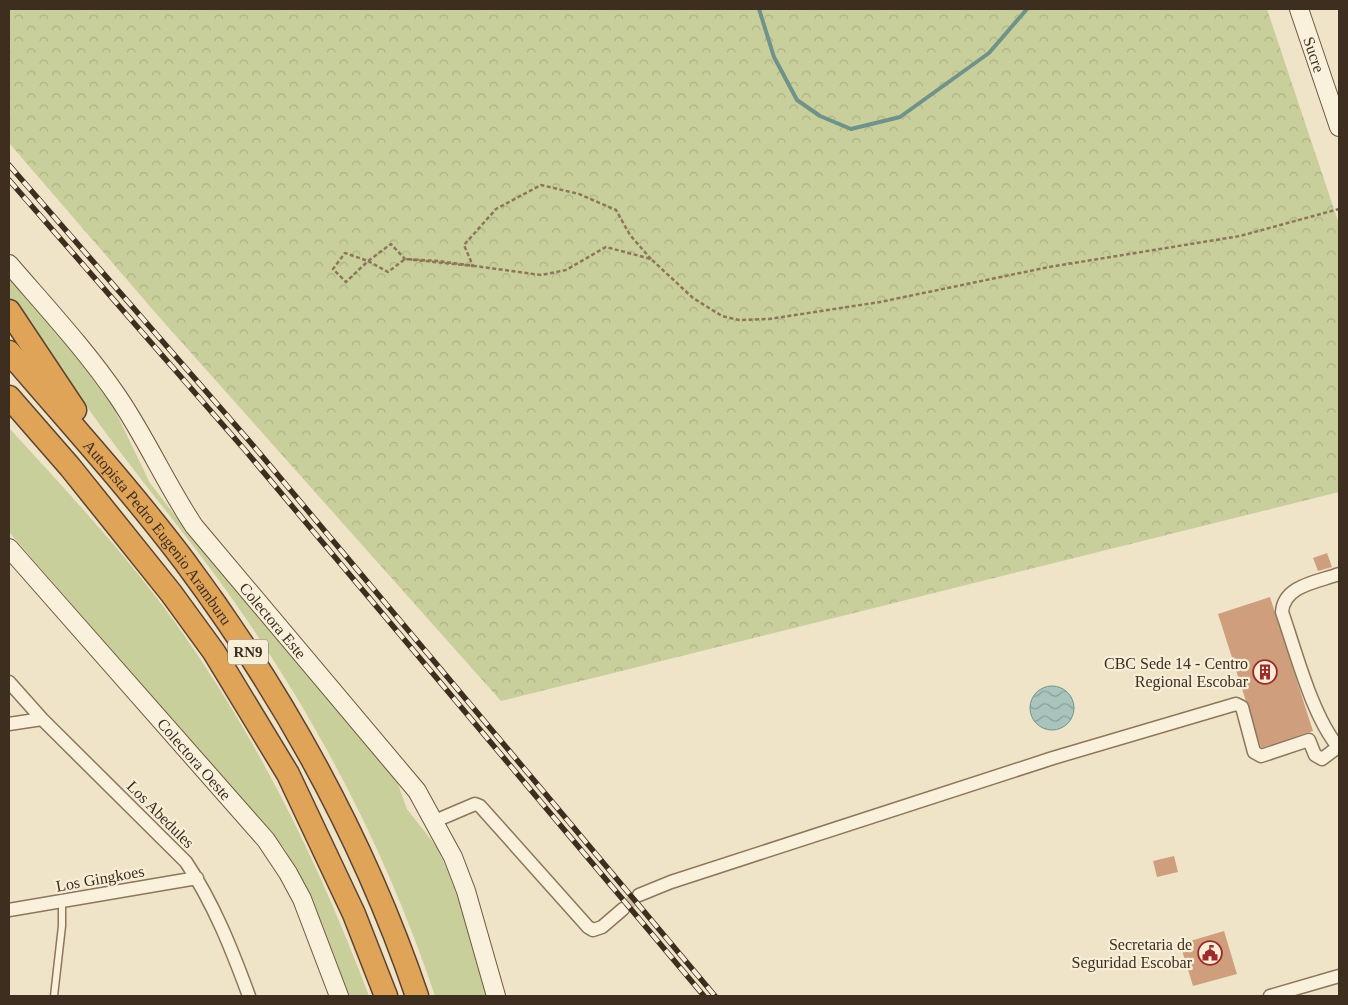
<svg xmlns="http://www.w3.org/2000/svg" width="1348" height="1005" viewBox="0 0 1348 1005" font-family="Georgia,serif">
<defs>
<pattern id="forest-crowns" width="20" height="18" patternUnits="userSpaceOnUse" patternTransform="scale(1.25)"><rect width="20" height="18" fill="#c9cf9b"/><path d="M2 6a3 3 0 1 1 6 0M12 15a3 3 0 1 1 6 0" fill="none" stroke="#aeb285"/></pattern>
<pattern id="water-waves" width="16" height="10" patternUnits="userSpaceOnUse" patternTransform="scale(1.25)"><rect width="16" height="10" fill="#a9c4bc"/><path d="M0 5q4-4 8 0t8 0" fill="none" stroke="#8ba098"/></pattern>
</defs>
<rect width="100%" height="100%" fill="#f0e4c8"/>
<!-- grass -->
<path fill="#c9cf9b" d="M9 275 106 392 150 483 174 514 392 768 407 809 436 846 447 869 468 924 489 996H435C388 855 319 722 233 600 191 540 143 484 100 425 69 383 40 339 9 297Z
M9 428C66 490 124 552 174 621 257 737 319 863 369 996H349L301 878 284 848 9 532Z"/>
<!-- forest -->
<path fill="url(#forest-crowns)" d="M9 9H1267L1339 224V492L501 701 160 318 9 143Z"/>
<!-- water -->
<path fill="url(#water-waves)" stroke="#6f938a" d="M1030 708a22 22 0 1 1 44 0a22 22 0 1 1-44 0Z"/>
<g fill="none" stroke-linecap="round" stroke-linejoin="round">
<!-- stream -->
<path stroke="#6f938a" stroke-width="4" d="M759 9 774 57 797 100 820 116 851 129 900 117 989 53 1027 9"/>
</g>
<!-- building -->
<path fill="#cf9f7d" d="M1327 553 1332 567 1318 571 1313 558Z
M1270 597 1313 731 1261 748 1218 614Z
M1174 856 1178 872 1157 877 1153 861Z
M1224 931 1237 974 1193 986 1180 944Z"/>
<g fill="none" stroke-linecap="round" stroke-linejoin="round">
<!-- street-tunnel -->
<path stroke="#ccc0a6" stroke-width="12" stroke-dasharray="12 6" stroke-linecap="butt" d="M623 909 639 895"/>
<!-- lane casing -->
<g stroke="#8d765c" stroke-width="9">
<path id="lane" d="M54 996 62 926V901"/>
</g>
<!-- street casing -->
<g stroke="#8d765c" stroke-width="15">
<path id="street" d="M1339 574C1318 582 1284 585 1282 612 1296 652 1312 716 1339 748
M9 682 42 719 186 862C214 904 232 950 249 996
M9 724 42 719
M435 821 475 804 480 806 588 927 593 930 602 927 623 909
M639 895 671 882 1053 758 1236 704 1242 707 1254 752 1261 756 1309 740 1315 755 1322 759 1338 747
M9 910 197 878
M1270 996 1339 976"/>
</g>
<!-- secondary casing -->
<g stroke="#6f573f" stroke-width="20">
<g id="secondary">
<path id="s1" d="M1299 9 1339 127"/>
<path id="s2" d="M9 264C46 307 86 350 118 397 146 438 166 484 194 526L417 791 453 857 466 891 496 996"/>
<path id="s3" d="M9 548 266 840 288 873 302 899 339 996"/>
</g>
</g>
<!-- highway casing -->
<g stroke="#5b4430" stroke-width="25">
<g id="highway">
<path d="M9 311 75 410"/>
<path id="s4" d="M9 352C68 421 130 489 185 562 283 694 364 840 417 996"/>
<path d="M9 397 70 467 171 593 214 652 288 774 354 914 386 996"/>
</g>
</g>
<!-- path -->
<path stroke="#8d765c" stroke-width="2.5" stroke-dasharray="4 2.5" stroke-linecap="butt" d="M651 259 630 235 616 210 579 194 541 185 496 209 464 245 473 266 405 259 388 272 368 261 346 282 333 269 345 253 368 261 391 244 405 259 438 261 541 275 566 270 606 247 651 259 693 298 722 316 739 320 769 319 880 302 1049 267 1240 236 1339 209"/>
<!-- lane -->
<use href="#lane" stroke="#faf1dc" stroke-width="6"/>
<!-- street -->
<use href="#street" stroke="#faf1dc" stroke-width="12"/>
<!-- secondary -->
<use href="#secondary" stroke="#faf1dc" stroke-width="18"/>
<!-- highway -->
<use href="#highway" stroke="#e0a458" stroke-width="22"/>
<!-- rail casing -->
<g stroke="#3d2e20" stroke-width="5.5">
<path id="rail" d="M9 165 251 443 715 996
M9 180 244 449 704 996"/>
</g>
<!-- rail -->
<use href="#rail" stroke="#f7eed8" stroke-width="4" stroke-dasharray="11" stroke-linecap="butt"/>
</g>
<!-- icons -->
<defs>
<g id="building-ring" transform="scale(1.25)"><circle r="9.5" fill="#f7eed8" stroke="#9e2a2b" stroke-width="1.5"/><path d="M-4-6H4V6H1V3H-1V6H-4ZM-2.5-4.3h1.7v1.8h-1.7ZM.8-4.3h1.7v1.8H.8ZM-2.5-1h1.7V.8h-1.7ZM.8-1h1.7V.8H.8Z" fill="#9e2a2b"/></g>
<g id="civic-ring" transform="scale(1.25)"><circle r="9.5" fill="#f7eed8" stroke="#9e2a2b" stroke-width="1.5"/><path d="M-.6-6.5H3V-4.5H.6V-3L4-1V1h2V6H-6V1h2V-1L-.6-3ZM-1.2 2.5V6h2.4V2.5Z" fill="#9e2a2b"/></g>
</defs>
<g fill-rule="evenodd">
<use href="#building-ring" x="1265" y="672"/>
<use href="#civic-ring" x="1210" y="953"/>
</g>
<g text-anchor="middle" stroke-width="4.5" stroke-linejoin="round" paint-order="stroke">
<!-- shield labels -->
<rect fill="#f7eed8" stroke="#756857" stroke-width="1" x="228" y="639.5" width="40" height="25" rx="4"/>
<g font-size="15" font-weight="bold" fill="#3d2e20">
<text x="248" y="657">RN9</text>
</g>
<!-- street labels -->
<g font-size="16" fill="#3d2e20" stroke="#f7eed8">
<text dy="6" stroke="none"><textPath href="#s1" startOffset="48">Sucre</textPath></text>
<text dy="6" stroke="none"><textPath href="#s4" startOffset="234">Autopista Pedro Eugenio Aramburu</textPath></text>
<text dy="6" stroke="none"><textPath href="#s2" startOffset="445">Colectora Este</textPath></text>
<text dy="6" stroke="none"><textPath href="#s3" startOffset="281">Colectora Oeste</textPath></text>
<text transform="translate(161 814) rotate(45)" y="6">Los Abedules</text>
<text transform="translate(100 878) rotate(-10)" y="6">Los Gingkoes</text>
</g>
<!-- poi labels -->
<g font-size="16" fill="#3d2e20" stroke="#f7eed8" text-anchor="end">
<text x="1248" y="669">CBC Sede 14 - Centro<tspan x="1248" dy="18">Regional Escobar</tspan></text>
<text x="1192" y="950">Secretaria de<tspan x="1192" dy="18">Seguridad Escobar</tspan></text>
</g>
</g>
<!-- border -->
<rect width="1348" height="1005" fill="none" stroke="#3d2e20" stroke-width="20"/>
</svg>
